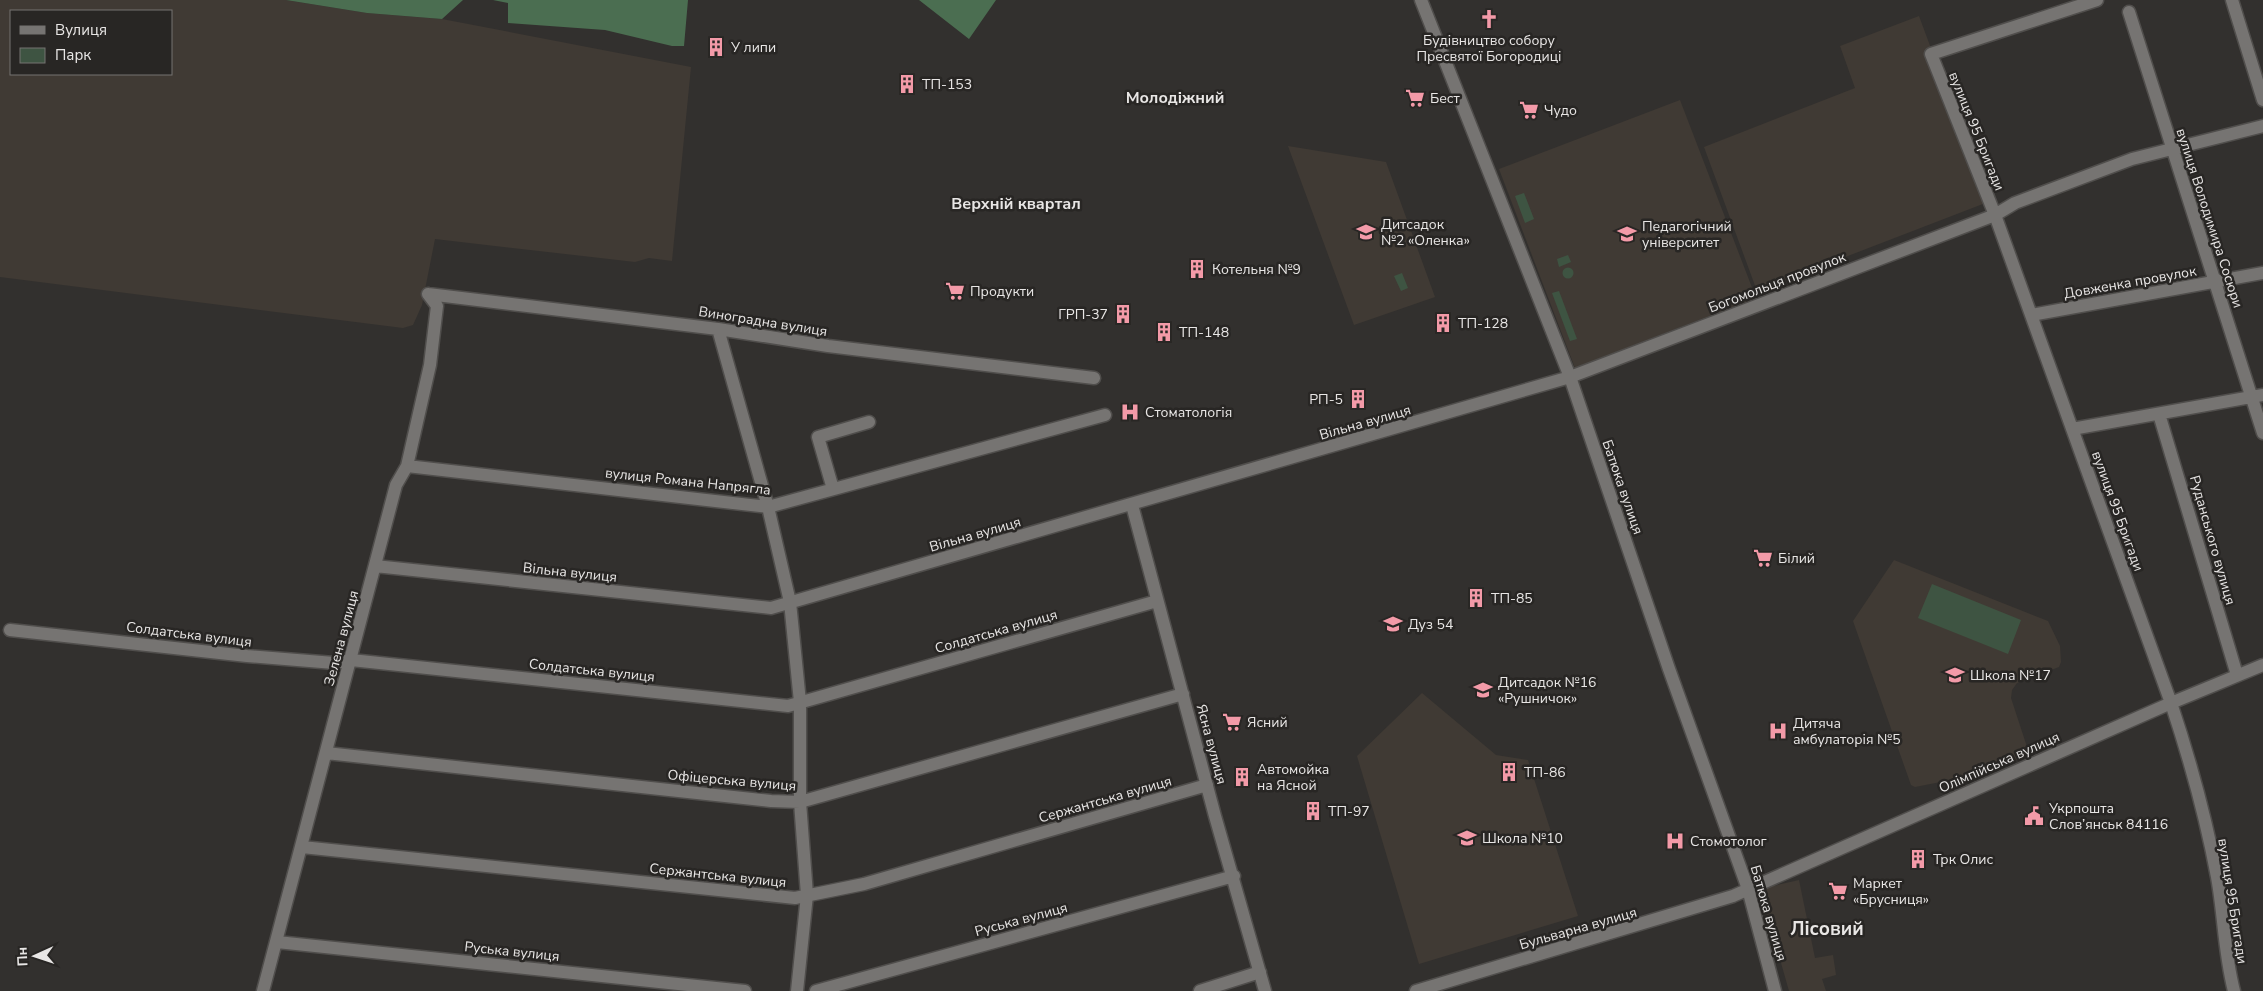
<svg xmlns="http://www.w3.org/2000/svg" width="2263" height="991" viewBox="0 0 2263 991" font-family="'Nunito Sans',sans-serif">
<rect width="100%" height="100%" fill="#32302e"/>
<!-- built -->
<path fill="#403a34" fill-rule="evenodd" d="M0 0H286L367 13 442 19 691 67 672 261 649 258 635 262 435 239 422 305 413 325 403 328 0 277ZM11 11H171V74H11Z
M1919 16 1988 202 1757 291 1704 147 1855 88 1840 46Z
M1680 100 1756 298 1575 368 1499 169Z
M1288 146 1386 162 1435 297 1354 325Z
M1894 560 2048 621 2060 646 2061 662 2059 667 2017 683 2012 690 2011 698 2029 753 2009 764 1966 777 1915 787 1911 785 1853 621Z
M1422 693 1496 755 1528 760 1578 916 1419 964 1357 756Z
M1799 880 1815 958 1833 955 1836 975 1822 979 1826 991H1789L1760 889Z"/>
<!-- green -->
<path fill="#3e5442" d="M1524 193 1534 219 1525 223 1515 196Z
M1568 255 1571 262 1559 267 1557 259Z
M1562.5 273a5.5 5.5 0 1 1 11 0a5.5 5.5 0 1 1-11 0Z
M1402 273 1408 288 1401 291 1394 276Z
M1559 291 1577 339 1570 341 1552 293Z
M1932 584 2021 620 2008 654 1918 618Z"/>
<!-- forest -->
<path fill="#4b6e51" d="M286 0H463L442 19 367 13Z
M493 0H688L684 46H672L605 30 508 23V3Z
M919 0H996L969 39Z"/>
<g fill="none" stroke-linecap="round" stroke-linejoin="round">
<!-- minor casing -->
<g stroke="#504e4c" stroke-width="15">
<path id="minor" d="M1421 0 1570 377 1669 669 1748 889 1775 991
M2097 0 1931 54 1995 215 2171 703C2190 760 2206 818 2217 877 2224 915 2224 953 2234 991
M2232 0 2263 100
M2129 12 2263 433
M428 294 718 329 828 346 1094 378
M2031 315 2263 273
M718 329 768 507 790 602 800 702V802L807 895 797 991
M2159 414 2237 675
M2072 429 2263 395
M407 466 768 507 1105 415
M833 489 818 437 869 422
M1132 505 1215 816 1265 991
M375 566 771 608 1570 377 1995 215 2015 203 2132 159 2263 126
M10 630 247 656 334 663 351 660 788 706 1157 601
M326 753 771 801 800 802 1183 694
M302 847 795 898 864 884 1207 785
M277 942 745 991
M263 991 396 485 407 466 430 365 437 306 428 294
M816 991 1234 876
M1200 991 1260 972
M1416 991 1733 896 2171 703 2263 665"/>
</g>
<!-- minor -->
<use href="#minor" stroke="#767472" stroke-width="12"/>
</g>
<!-- icons -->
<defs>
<g id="church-bare" transform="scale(1.5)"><path d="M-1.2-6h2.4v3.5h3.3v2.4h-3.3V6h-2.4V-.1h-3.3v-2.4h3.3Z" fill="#f39aa8" stroke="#282624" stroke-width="2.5" paint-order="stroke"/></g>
<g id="building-bare" transform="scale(1.5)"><path d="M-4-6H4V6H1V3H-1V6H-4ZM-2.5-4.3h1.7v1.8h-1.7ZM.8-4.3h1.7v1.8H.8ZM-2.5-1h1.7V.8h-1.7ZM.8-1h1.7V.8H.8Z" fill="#f39aa8" stroke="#282624" stroke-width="2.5" paint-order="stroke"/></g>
<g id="supermarket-bare" transform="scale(1.5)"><path d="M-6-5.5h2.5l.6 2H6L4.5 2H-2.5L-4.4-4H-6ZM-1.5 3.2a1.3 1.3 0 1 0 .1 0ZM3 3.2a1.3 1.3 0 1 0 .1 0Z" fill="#f39aa8" stroke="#282624" stroke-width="2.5" paint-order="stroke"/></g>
<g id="school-bare" transform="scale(1.5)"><path d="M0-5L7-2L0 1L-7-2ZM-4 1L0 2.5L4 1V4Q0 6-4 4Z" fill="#f39aa8" stroke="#282624" stroke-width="2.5" paint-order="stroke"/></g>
<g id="university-bare" transform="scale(1.5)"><path d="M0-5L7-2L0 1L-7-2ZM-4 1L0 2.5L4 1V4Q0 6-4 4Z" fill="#f39aa8" stroke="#282624" stroke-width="2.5" paint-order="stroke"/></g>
<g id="hospital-bare" transform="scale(1.5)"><path d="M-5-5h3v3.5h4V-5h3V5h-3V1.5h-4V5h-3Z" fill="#f39aa8" stroke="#282624" stroke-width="2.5" paint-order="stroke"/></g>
<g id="civic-bare" transform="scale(1.5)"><path d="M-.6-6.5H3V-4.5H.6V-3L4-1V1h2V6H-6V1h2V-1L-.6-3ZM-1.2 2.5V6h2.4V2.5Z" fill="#f39aa8" stroke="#282624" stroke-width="2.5" paint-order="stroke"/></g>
</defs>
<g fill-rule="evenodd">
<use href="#church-bare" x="1489" y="19"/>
<use href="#building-bare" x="716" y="47"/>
<use href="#building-bare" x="907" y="84"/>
<use href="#supermarket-bare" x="1415" y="98"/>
<use href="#supermarket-bare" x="1529" y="110"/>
<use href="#school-bare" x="1366" y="232"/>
<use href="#university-bare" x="1627" y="234"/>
<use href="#building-bare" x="1197" y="269"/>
<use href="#supermarket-bare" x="955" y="291"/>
<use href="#building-bare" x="1123" y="314"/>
<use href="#building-bare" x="1443" y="323"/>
<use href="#building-bare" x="1164" y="332"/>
<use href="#building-bare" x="1358" y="399"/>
<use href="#hospital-bare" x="1130" y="412"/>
<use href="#supermarket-bare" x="1763" y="558"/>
<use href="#building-bare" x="1476" y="598"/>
<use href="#school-bare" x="1393" y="624"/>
<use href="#school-bare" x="1955" y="675"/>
<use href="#school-bare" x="1483" y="690"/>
<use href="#supermarket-bare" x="1232" y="722"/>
<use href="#hospital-bare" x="1778" y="731"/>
<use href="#building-bare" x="1509" y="772"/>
<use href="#building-bare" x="1242" y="777"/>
<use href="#building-bare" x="1313" y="811"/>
<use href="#civic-bare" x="2034" y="816"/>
<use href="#school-bare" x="1467" y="838"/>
<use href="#hospital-bare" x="1675" y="841"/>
<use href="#building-bare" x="1918" y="859"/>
<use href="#supermarket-bare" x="1838" y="891"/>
</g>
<g text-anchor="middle" stroke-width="5" stroke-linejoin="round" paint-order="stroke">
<!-- poi labels -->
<g font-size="14" fill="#e8e6e5" stroke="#282624" text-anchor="start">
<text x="1489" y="45" text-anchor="middle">Будівництво собору<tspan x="1489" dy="16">Пресвятої Богородиці</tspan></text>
<text x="731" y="52">У липи</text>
<text x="922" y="89">ТП-153</text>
<text x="1430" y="103">Бест</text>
<text x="1544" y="115">Чудо</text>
<text x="1381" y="229">Дитсадок<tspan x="1381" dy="16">№2 «Оленка»</tspan></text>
<text x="1642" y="231">Педагогічний<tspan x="1642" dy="16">університет</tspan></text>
<text x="1212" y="274">Котельня №9</text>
<text x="970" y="296">Продукти</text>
<text x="1108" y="319" text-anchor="end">ГРП-37</text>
<text x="1458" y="328">ТП-128</text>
<text x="1179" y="337">ТП-148</text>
<text x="1343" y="404" text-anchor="end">РП-5</text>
<text x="1145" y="417">Стоматологія</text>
<text x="1778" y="563">Білий</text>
<text x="1491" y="603">ТП-85</text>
<text x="1408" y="629">Дуз 54</text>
<text x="1970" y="680">Школа №17</text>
<text x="1498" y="687">Дитсадок №16<tspan x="1498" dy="16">«Рушничок»</tspan></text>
<text x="1247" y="727">Ясний</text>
<text x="1793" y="728">Дитяча<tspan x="1793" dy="16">амбулаторія №5</tspan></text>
<text x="1257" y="774">Автомойка<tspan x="1257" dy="16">на Ясной</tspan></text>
<text x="1524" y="777">ТП-86</text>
<text x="2049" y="813">Укрпошта<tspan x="2049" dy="16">Слов’янськ 84116</tspan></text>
<text x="1328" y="816">ТП-97</text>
<text x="1482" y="843">Школа №10</text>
<text x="1690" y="846">Стомотолог</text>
<text x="1933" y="864">Трк Олис</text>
<text x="1853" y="888">Маркет<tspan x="1853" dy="16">«Брусниця»</tspan></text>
</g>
<!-- street labels -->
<g font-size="14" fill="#e8e6e5" stroke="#282624">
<text transform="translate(1977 131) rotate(68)" y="5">вулиця 95 Бригади</text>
<text transform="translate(2210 218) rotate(72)" y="5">вулиця Володимира Сосюри</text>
<text transform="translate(1777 282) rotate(-21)" y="5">Богомольця провулок</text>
<text transform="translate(2130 282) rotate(-10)" y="5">Довженка провулок</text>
<text transform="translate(763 321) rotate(9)" y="5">Виноградна вулиця</text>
<text transform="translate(1365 422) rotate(-16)" y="5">Вільна вулиця</text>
<text transform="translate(688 481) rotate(6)" y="5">вулиця Романа Напрягла</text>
<text transform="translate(1623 487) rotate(71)" y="5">Батюка вулиця</text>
<text transform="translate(2118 511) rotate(70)" y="5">вулиця 95 Бригади</text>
<text transform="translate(975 534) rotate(-16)" y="5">Вільна вулиця</text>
<text transform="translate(2213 540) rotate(74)" y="5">Руданського вулиця</text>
<text transform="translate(570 572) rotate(6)" y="5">Вільна вулиця</text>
<text transform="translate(996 631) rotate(-16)" y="5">Солдатська вулиця</text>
<text transform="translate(189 634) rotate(7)" y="5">Солдатська вулиця</text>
<text transform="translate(341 638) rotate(-75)" y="5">Зелена вулиця</text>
<text transform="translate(592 670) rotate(6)" y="5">Солдатська вулиця</text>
<text transform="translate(1212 744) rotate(75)" y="5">Ясна вулиця</text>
<text transform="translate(1999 762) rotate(-24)" y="5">Олімпійська вулиця</text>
<text transform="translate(732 780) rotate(5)" y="5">Офіцерська вулиця</text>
<text transform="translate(1105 799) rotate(-16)" y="5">Сержантська вулиця</text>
<text transform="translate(718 875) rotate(6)" y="5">Сержантська вулиця</text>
<text transform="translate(2233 901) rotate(81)" y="5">вулиця 95 Бригади</text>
<text transform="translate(1769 913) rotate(74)" y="5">Батюка вулиця</text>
<text transform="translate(1021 919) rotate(-15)" y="5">Руська вулиця</text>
<text transform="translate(1578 928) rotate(-16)" y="5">Бульварна вулиця</text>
<text transform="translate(512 951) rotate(6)" y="5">Руська вулиця</text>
</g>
<!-- quarter labels -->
<g font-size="16" font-weight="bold" fill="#e8e6e5" stroke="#282624">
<text x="1175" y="103">Молодіжний</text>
<text x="1016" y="209">Верхній квартал</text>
</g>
<!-- district labels -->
<g font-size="19" font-weight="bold" fill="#e8e6e5" stroke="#282624">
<text x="1827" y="935">Лісовий</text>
</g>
</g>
<!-- legend -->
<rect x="10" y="10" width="162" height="65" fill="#282624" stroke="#757371"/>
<rect x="20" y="26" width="25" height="8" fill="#767472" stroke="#757371"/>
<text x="55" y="35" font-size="15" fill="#e8e6e5">Вулиця</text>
<rect x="20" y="48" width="25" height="15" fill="#3e5442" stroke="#757371"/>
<text x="55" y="60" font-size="15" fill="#e8e6e5">Парк</text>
<!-- north arrow -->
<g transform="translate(35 956) rotate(267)" stroke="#282624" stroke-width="4" paint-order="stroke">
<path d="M0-4L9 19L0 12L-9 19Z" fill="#e8e6e5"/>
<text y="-8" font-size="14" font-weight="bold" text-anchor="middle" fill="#e8e6e5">Пн</text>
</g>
</svg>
